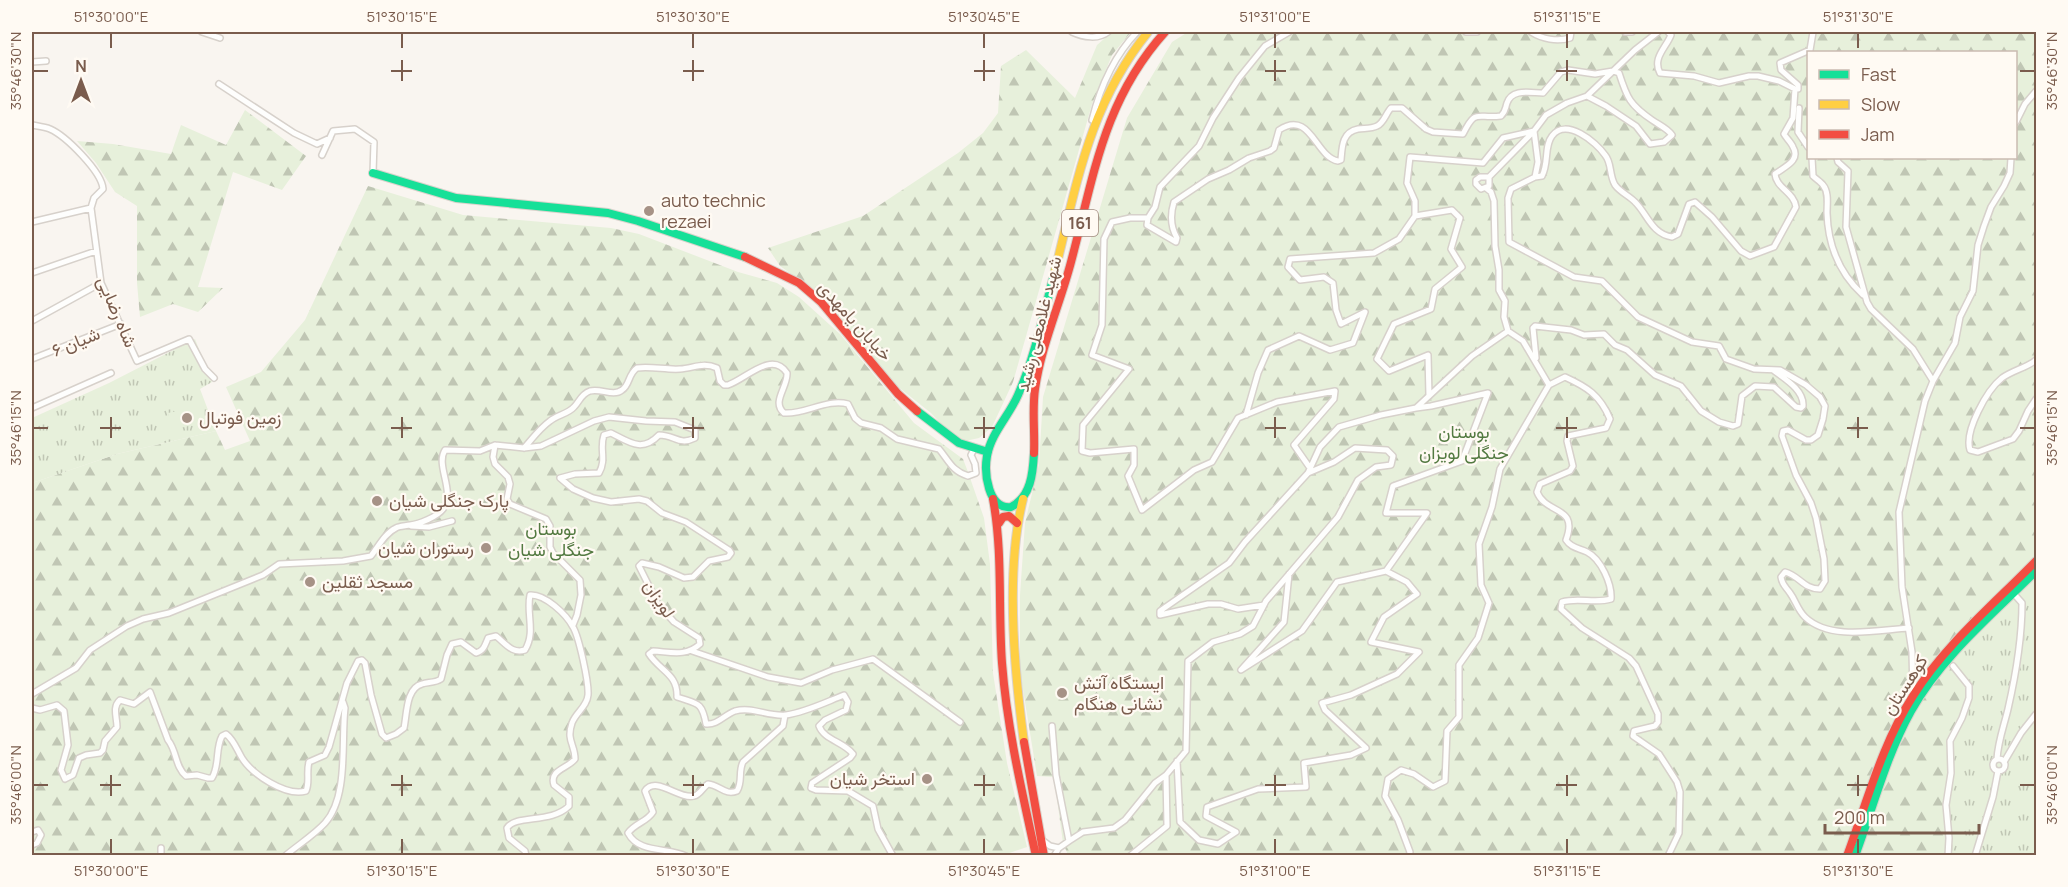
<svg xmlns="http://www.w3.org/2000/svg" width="2068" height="887" viewBox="0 0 2068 887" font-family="Manrope,Vazirmatn,sans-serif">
<defs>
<pattern id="forest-firs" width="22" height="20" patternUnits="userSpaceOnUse" patternTransform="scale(1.5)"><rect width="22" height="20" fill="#e7f0db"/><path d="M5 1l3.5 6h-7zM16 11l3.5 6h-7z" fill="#c0c6b4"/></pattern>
<pattern id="park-tufts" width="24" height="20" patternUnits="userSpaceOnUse" patternTransform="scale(1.5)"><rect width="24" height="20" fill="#e7f0db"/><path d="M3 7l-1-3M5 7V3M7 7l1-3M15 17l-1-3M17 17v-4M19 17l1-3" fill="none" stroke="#c0c6b4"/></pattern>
</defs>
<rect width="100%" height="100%" fill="#f9f5f0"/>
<!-- forest -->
<path fill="url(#forest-firs)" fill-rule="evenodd" d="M1112 32H1131L1112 55 1092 104 1013 382 992 427 979 438 965 441 948 431 931 413 897 386 817 292 780 266 768 248 863 216 958 153 983 133 998 113 1001 66 1026 50 1075 98 1097 45Z
M1188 32H2036V855H1068L1063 843 1054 777 1037 776 1020 671V595L1025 523 1039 464 1043 397 1127 118 1172 42ZM1808 52H2016V158H1808Z
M245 110 306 156 282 190 233 172 198 287 223 288 198 312 173 304 140 317 137 283V206L115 192 96 163 77 141 113 144 171 154 181 125 226 145Z
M368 186 463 215 611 228 639 234 738 272 777 283 799 297 840 334 914 423 963 459 968 472 984 518 990 564 993 673 1007 763 1027 847 1001 856 32 855V483L117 454 216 431 225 450 250 441 226 387 261 372 305 320Z"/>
<!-- park -->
<path fill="url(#park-tufts)" d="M195 339 212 382 200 389 216 431 117 454 32 483V418L109 383Z
M2036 575V855L1946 856 1949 773 1948 740 1967 698V687L1949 665Z"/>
<!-- pitch -->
<path fill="#e7f0db" d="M203 405 205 422 172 430 168 413Z"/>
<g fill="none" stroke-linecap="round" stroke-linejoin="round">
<!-- street casing -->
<g stroke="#d7d1cb" stroke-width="8">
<path id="street" d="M202 32 220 38
M1072 32C1083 37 1098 40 1108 32
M1289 32 1265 46 1239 78 1213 118 1199 146 1160 187 1155 207 1148 218 1147 225 1176 242 1177 238C1170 226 1170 215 1174 202L1208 179 1229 170 1249 158 1270 151 1274 148 1279 130C1311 109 1315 157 1338 161L1341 160C1342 147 1342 132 1358 129 1364 128 1371 129 1377 126 1384 123 1386 113 1391 108H1402L1426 129 1433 132 1463 134C1476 108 1476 119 1501 116 1506 111 1505 109 1507 103 1512 88 1531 93 1543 93L1561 72 1568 70 1595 74 1613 71 1619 73C1627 98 1630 105 1652 120 1659 125 1667 128 1672 135L1664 142 1650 144 1636 126 1606 106 1587 96
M1466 32H1477
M1531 32C1542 39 1557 42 1570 38L1571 32
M1625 32H1632
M1658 32 1635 50 1587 96 1567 103 1546 115 1534 131 1538 162 1535 177 1511 189 1508 198 1509 242 1574 277 1602 281 1638 317 1692 342 1719 346 1726 359 1754 369 1780 370 1806 385 1820 397 1825 406 1823 419 1818 435 1811 440H1806L1788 430 1783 431 1782 436 1796 475 1811 503 1816 518 1824 559 1825 581 1820 589C1803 589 1800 576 1785 572L1781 577C1782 585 1786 587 1790 593 1796 601 1797 609 1805 617 1830 641 1877 630 1909 628
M1668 32 1671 35C1666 48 1652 58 1660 73L1694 76 1719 83 1749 76H1758L1779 81 1795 89H1798V85L1781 70 1780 63 1810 50 1813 32
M32 62 46 61
M219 84 294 133 317 144 330 138
M1799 108 1798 132 1808 147
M1092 120C1100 88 1114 56 1137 32
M2016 122 2025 104 2036 91
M32 125C37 126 45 127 50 129 66 136 102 172 103 189L94 198 91 208 101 283 137 361 189 339 205 369 214 378
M322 155 333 131 355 129 374 142 373 173
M1812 158 1813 176C1816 179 1821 182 1823 185 1829 192 1827 204 1827 213 1828 245 1839 273 1863 295
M1837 158 1838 162 1848 171 1846 227 1867 302 1871 309 1913 349 1933 381
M1489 177V186L1481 189 1476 184V180L1480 177H1489L1534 131
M1535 177 1542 176C1549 163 1544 146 1552 136 1566 117 1596 142 1605 155 1612 163 1609 175 1615 185 1621 193 1630 196 1636 203 1647 214 1652 234 1672 237L1678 234 1689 204 1695 202 1712 217 1741 251 1750 256 1774 247 1796 207C1794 192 1776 188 1775 174 1784 167 1801 161 1793 147 1791 142 1786 138 1784 134L1793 118 1795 89
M1486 188 1491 192 1494 201 1495 246 1499 270V290L1505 301 1504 317 1508 331
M1415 216 1452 210 1460 218 1451 249 1462 267 1435 289 1431 309 1394 324 1377 359 1389 371 1428 355 1429 396
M1148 218H1130L1112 222 1104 239 1102 325 1092 355 1129 369 1083 425 1082 451 1090 453 1134 449V465L1128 476 1142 510 1194 470 1212 462 1238 418 1277 402 1335 391 1334 399 1294 445 1310 468
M32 222 91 208
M32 273 96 251
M32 321 101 283
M1536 358 1533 328 1535 326 1571 330 1584 335 1604 334 1615 345 1627 350 1655 375 1681 386 1701 411 1719 422 1733 426 1738 424 1742 396 1755 386 1774 387 1796 407 1801 408 1803 406C1804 390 1785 379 1773 370
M32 359 121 324
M2036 360C2026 368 2013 370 2002 378 1987 390 1964 431 1970 450L1978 452 2013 439 2019 431 2028 411 2036 399
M32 408 111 373
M1246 415 1258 373 1268 350 1299 336 1330 350 1353 343 1365 312 1341 324 1336 310 1333 283 1324 277 1300 280 1288 267 1290 259 1374 253 1399 239 1415 216V201L1407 183 1410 157 1483 163 1503 138 1534 131
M495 445 493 457 495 464 508 477 510 484 507 499 510 504 546 519 550 526V547L553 553 580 580 581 595 577 615 573 625
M524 448C532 439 540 428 550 421 557 415 568 414 574 407 580 401 581 394 590 391 601 388 613 397 622 390 630 385 628 374 637 368 651 366 666 370 680 369 694 368 703 362 717 368L720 381 724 385H728C746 379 772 350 787 373 788 387 771 402 784 413 805 415 827 398 848 404L855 418 861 423 881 428 897 439 939 449C949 461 952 471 968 476L976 473 975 464 971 455 974 449
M411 526 429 527 452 521
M1289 574 1284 622 1241 670 1302 631 1337 582 1386 571 1427 513H1386L1393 486 1462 461 1488 393 1431 406 1416 408
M1264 605 1238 609 1221 604H1208L1160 615V611L1229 563 1245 542 1308 473 1320 447 1339 427 1381 415 1416 408 1472 356 1508 331 1523 341 1549 385
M692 651 768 677 801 683 832 670 873 659 960 722
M32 694 76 668 90 650 127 626 143 619 169 613 263 575 279 564 343 561 371 556C378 547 385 533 396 528 399 526 405 526 410 525 419 524 437 517 443 509 456 491 435 466 445 450L480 451 495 445 524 448 541 446 594 421 609 417 646 421 675 422 695 430V438C679 446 675 435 659 435 642 453 629 442 611 433L604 435C599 449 607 459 599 473L575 474 560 478 573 489 593 498 611 502 639 499 647 501 662 513 686 522 729 550 731 553 728 557 709 561 693 577 684 578 659 567 642 563 639 566 658 604 674 622 699 638 700 644C686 657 671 652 653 651L649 654C660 671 678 674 677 697 697 704 702 701 706 724 718 725 724 715 735 711 752 706 768 717 786 715 806 712 826 702 844 695L848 702 846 710 825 720 819 726C824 740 844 742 853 754L850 758 812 783 811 788 816 790 848 791 873 806 878 829 893 856
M1913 694 1912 652 1902 587 1899 512 1925 401 1933 381 1955 343 1960 317 1973 291 1978 245 1984 226 1991 207 2004 186 2010 173 2011 158
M32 708 40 710 57 705 64 711 68 745 61 770 65 779 73 775 79 758 86 755 100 753 103 750 105 741 117 727C117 717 112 707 120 700L134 704 150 692 168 740C177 751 175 767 186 776L197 775 208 778H212C220 765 215 749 222 736L226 734C234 740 237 750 242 758 252 774 286 797 306 791 310 782 306 772 309 762L325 755 329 747 347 683 358 661 362 660 365 663 371 695 382 734 386 738 396 734 404 728C407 714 406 688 422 684 428 682 435 683 441 679L447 655 452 644 461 642 476 653C484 651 485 645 488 638L496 636C506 644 512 654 525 650 536 632 526 614 530 595 545 594 566 614 573 627 579 637 589 683 588 695 587 707 576 712 572 723 566 741 575 744 575 759 567 769 549 770 554 785L569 797V806C551 824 516 814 507 828L509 838 525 851 526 856
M1052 726 1056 775 1069 841 1083 832 1114 828 1125 820 1155 783 1166 775
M1993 765a6 6 0 1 1 12 0a6 6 0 1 1-12 0Z
M1997 759C1998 741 2004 726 2008 709 2016 674 2022 639 2022 603L2014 594
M1177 761 1180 822 1199 840 1218 844 1236 832 1206 816 1207 807 1258 789 1306 787 1304 763 1351 755 1366 748 1325 710 1322 703 1351 695 1397 674 1419 652 1371 642 1384 617 1417 594 1407 582 1386 571
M2004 762 2021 733 2036 714
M32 832 38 830 41 835 37 843 32 845
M1042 840 1050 846 1059 848
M161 856V848
M285 856C298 845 314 835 325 823 349 796 341 741 345 708L343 702
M686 856C668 847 639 854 628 833 635 823 647 822 653 812L645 791C656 775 679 800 694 796 700 795 703 787 708 784 720 785 725 796 737 791 743 781 738 772 743 762L783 726 785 715
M1054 856 1059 848 1069 841
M1130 856 1167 826 1166 775 1186 751 1188 661 1213 642 1240 634 1253 626 1266 601 1338 517 1358 480 1376 467 1391 465 1393 456 1387 450 1355 448 1334 462 1308 473
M1409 856 1410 852 1398 820 1385 796 1388 779 1401 770 1414 774 1433 787 1445 781 1447 731 1459 717V665L1478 638 1489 603 1481 585 1479 544 1492 507 1500 469 1549 385 1565 377C1587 387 1600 395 1610 419L1606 428 1568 436 1567 441 1573 466 1570 471 1540 484 1537 492C1546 515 1579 505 1566 540 1571 548 1579 548 1587 552 1601 559 1612 584 1611 599 1595 604 1578 597 1562 602L1561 609 1582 628 1629 658 1636 666 1658 714V722L1655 726 1634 731 1633 736 1659 754 1677 782 1680 792 1679 833 1668 856
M1948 856 1949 838 1946 805 1951 773 1950 741 1962 718 1969 698V686L1953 666
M1975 856 1993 797 1998 771"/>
</g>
<!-- fast casing -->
<g stroke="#d9d2cb" stroke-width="10">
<path id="fast" d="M373 173 456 198 608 213 638 221 745 257
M917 411 959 443 988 452
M1034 453C1033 473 1031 497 1011 507 988 510 984 473 987 456 991 433 1009 416 1018 395 1035 357 1044 312 1055 271
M1855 856C1873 808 1886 756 1911 711 1942 656 1992 615 2036 571"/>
</g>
<!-- slow casing -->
<g stroke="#d9d2cb" stroke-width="10">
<path id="slow" d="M1055 271C1077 183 1089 105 1148 32
M1023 499C1005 571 1014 669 1024 742"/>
</g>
<!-- jam casing -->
<g stroke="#d9d2cb" stroke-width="10">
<path id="jam" d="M745 257 799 283 821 302 898 394 917 411
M1034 453C1035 432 1032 410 1035 389 1041 346 1060 304 1071 262 1094 176 1103 101 1165 32
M993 499C1003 553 998 608 1002 663 1007 728 1022 792 1036 856
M999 523 1003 517 1009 516 1017 523
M1024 742 1044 856
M1847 856C1867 802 1882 744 1913 696 1945 645 1994 604 2036 561"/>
</g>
<!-- street -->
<use href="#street" stroke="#fefefd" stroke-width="5"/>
<!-- fast -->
<use href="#fast" stroke="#16e098" stroke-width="8"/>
<!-- slow -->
<use href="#slow" stroke="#ffcf43" stroke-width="8"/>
<!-- jam -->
<use href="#jam" stroke="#f24e42" stroke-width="8"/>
</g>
<!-- ticks -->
<path fill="none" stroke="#7a5c4d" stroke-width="2" d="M111 33V48M402 33V48M693 33V48M984 33V48M1275 33V48M1567 33V48M1858 33V48M402 60V81M693 60V81M984 60V81M1275 60V81M1567 60V81M33 71H48M391 71H412M683 71H704M974 71H995M1265 71H1286M1556 71H1577M2020 71H2035M111 417V438M402 417V438M693 417V438M984 417V438M1275 417V438M1567 417V438M1858 417V438M33 428H48M100 428H121M391 428H412M683 428H704M974 428H995M1265 428H1286M1556 428H1577M1847 428H1868M2020 428H2035M111 775V796M402 775V796M693 775V796M984 775V796M1275 775V796M1567 775V796M1858 775V796M33 785H48M100 785H121M391 785H412M683 785H704M974 785H995M1265 785H1286M1556 785H1577M1847 785H1868M2020 785H2035M111 839V854M402 839V854M693 839V854M984 839V854M1275 839V854M1567 839V854M1858 839V854"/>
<!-- markers -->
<g fill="#a69286" stroke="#fffaf3" stroke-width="2">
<circle cx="649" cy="211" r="6"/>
<circle cx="187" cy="418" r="6"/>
<circle cx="377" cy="501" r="6"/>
<circle cx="486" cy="548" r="6"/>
<circle cx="310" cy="582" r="6"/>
<circle cx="1062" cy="693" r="6"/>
<circle cx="927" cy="779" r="6"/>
</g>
<g text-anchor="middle" stroke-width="4.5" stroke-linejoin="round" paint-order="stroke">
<!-- shield labels -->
<rect fill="#fffaf3" stroke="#a28b7f" stroke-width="1.5" x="1062" y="210" width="36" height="26" rx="4.5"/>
<g font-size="16" font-weight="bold" fill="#7a5c4d">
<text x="1080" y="229">161</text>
</g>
<!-- poi labels -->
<g font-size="18" fill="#7a5c4d" stroke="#fffaf3" text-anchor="start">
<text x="661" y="207">auto technic<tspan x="661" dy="21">rezaei</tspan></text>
<text x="199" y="424">زمین فوتبال</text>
<text x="389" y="507">پارک جنگلی شیان</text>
<text x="474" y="554" text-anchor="end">رستوران شیان</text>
<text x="322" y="588">مسجد ثقلین</text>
<text x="1074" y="689">ایستگاه آتش<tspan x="1074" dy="21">نشانی هنگام</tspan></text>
<text x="915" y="785" text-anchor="end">استخر شیان</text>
</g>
<!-- street labels -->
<g font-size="18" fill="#7a5c4d" stroke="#fffaf3">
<text transform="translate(117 312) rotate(67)" y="6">شاه رضایی</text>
<text transform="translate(855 321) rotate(48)" y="6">خیابان یامهدی</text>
<text transform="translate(1039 324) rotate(-76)" y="6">شهید غلامعلی رشید</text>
<text transform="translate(76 342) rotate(-22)" y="6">شیان ۶</text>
<text transform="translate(659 599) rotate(56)" y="6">لویزان</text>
<text transform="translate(1905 685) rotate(-57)" y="6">کوهستان</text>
</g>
<!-- park labels -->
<g font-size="18" fill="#537a41" stroke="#fffaf3">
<text x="1464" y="438">بوستان<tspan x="1464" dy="21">جنگلی لویزان</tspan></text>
<text x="551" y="535">بوستان<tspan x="551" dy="21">جنگلی شیان</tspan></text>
</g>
</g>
<!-- border -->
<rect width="2068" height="887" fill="none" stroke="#fffaf3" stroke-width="66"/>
<!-- legend -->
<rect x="1807" y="51" width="210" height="108" fill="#fffaf3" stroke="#cabbb1" stroke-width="1.5"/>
<rect x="1819" y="70" width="30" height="9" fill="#16e098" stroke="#cabbb1" stroke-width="1.5"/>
<text x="1861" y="81" font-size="18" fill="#7a5c4d">Fast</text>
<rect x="1819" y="100" width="30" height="9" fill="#ffcf43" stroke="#cabbb1" stroke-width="1.5"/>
<text x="1861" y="111" font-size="18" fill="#7a5c4d">Slow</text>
<rect x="1819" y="130" width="30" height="9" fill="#f24e42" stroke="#cabbb1" stroke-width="1.5"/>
<text x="1861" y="141" font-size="18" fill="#7a5c4d">Jam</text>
<!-- north arrow -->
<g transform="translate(81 81)" stroke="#fffaf3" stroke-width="4.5" paint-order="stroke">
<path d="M0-4.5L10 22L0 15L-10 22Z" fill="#7a5c4d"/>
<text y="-9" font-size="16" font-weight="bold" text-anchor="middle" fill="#7a5c4d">N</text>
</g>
<!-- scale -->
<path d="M1825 824v9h154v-9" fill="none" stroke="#7a5c4d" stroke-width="3"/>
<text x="1834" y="824" font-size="18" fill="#7a5c4d" stroke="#fffaf3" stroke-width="4.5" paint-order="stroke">200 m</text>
<rect x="33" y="33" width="2002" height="821" fill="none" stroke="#7a5c4d" stroke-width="2"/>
<g font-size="15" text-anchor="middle" fill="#7a5c4d">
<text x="111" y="22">51°30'00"E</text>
<text x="402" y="22">51°30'15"E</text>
<text x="693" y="22">51°30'30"E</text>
<text x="984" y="22">51°30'45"E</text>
<text x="1275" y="22">51°31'00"E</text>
<text x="1567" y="22">51°31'15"E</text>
<text x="1858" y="22">51°31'30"E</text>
<text transform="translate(16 71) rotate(-90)" y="5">35°46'30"N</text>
<text transform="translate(2052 71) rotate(-90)" y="5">35°46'30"N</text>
<text transform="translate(16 428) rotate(-90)" y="5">35°46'15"N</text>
<text transform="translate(2052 428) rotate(-90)" y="5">35°46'15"N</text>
<text transform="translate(16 785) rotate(-90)" y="5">35°46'00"N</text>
<text transform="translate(2052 785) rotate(-90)" y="5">35°46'00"N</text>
<text x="111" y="876">51°30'00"E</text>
<text x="402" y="876">51°30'15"E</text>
<text x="693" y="876">51°30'30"E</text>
<text x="984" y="876">51°30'45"E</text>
<text x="1275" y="876">51°31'00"E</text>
<text x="1567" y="876">51°31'15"E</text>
<text x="1858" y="876">51°31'30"E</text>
</g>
</svg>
